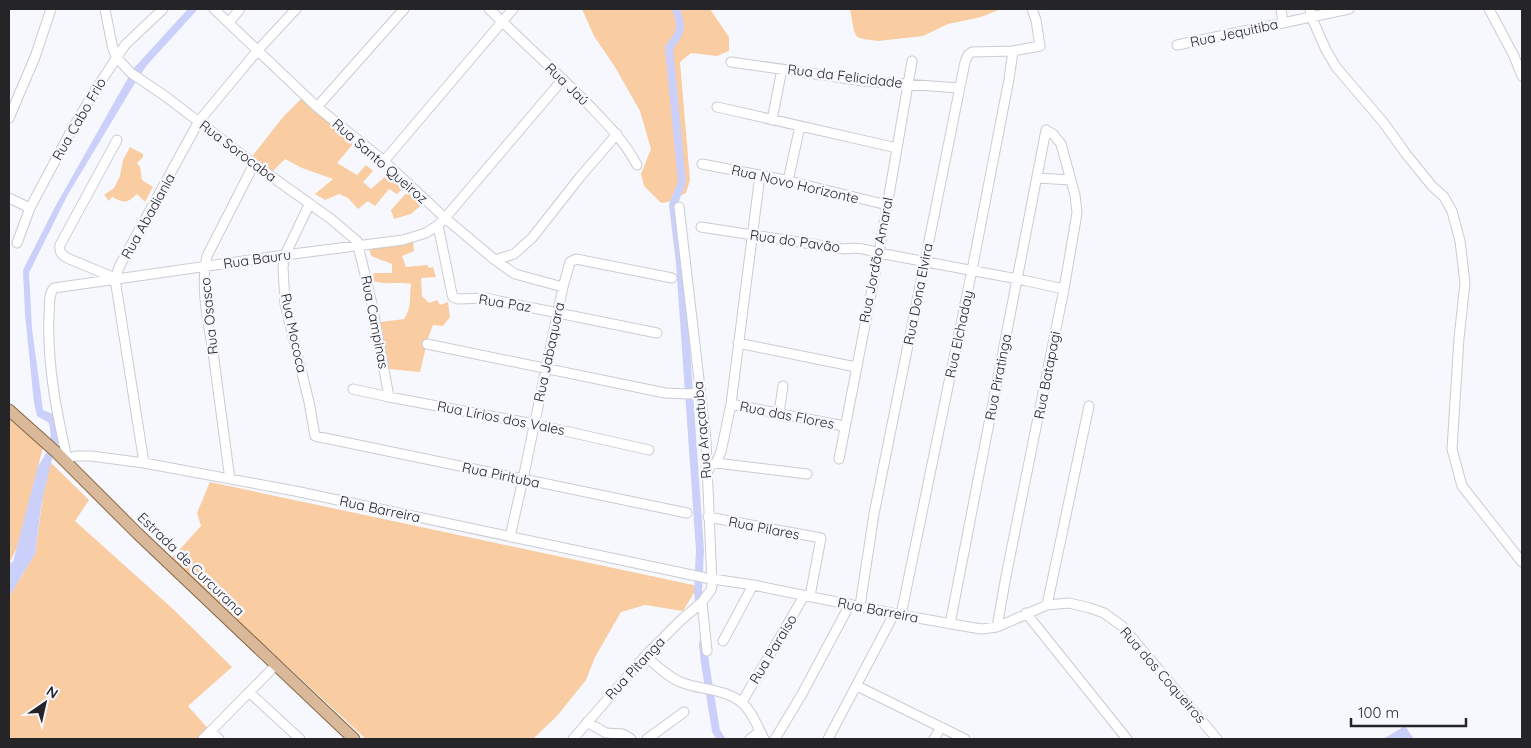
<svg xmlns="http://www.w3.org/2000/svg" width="1531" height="748" viewBox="0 0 1531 748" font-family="Quicksand,sans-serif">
<rect width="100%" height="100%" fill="#f7f8fe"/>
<!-- green -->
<path fill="#f9cca2" d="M582 9H710L729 37V51L717 56 691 53 680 62 690 180 686 193 668 202 661 203 644 186 641 174 651 149 640 111 615 67 594 36Z
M850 9H1001L981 17 948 24 923 36 878 41 863 39 857 37 854 31Z
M302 98 353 144 337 163 357 175 366 165 373 171 363 182 371 189 387 175 403 188 397 194 389 189 375 206 368 201 358 209 348 198 339 194 325 200 315 194 333 179 302 168 285 159 271 173 250 159 283 117Z
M130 147 143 154V157L137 163 140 167 142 180 153 187 145 202 137 194C126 204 125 203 112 197L109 201 104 195 114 188 120 176 123 160Z
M408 191 421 205 411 214 394 219 391 210Z
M413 240 414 251 402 256 406 267 427 265 429 268 433 267 436 277 421 278 422 296 429 303 437 300 440 305 448 302 450 317 443 326 433 325 428 338 420 372 389 369 381 341V322L404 319C412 307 409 298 411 284 398 281 383 286 371 280L374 273H392V264L371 256 369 248Z
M9 416 43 447 18 546 9 563Z
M48 460 89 500 75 521 173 609 232 667 188 706 211 732 203 739H9V597L35 554Z
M210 482 698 586 683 611 645 605 621 612 595 657 586 680 557 716 533 739H366L171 559 201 526 197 513Z"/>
<!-- water -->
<path fill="#cbd0fa" d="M188 9H198L148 64 138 78 67 196 29 273 32 329 43 410 53 414 58 425 59 440 52 459 42 501 35 554 9 597V563L13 562 38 466C49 450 53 442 49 423L37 416 34 403 25 314 23 270 55 207 133 69Z
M1405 726 1414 739H1383Z"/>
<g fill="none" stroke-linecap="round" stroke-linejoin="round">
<!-- canal -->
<path stroke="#cbd0fa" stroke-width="8" d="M676 9C679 19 683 28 676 38 674 42 671 43 669 48L682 182 673 205 680 263 700 550 698 593 700 607
M703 644 705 663 716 731 721 739"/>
<!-- minor casing -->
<g stroke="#caccd4" stroke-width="11">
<path id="minor" d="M105 9 112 45 116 57 131 73 165 96 254 164 331 219 357 241 372 304 389 397
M214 9 317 107 384 161 445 218 495 260 515 274 563 287
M489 9C521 40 554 70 586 102 605 122 624 140 637 165
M1281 9 1283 23
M1310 9 1311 16 1326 50 1336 67 1383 122 1406 154 1432 186 1444 197 1452 211 1460 241 1465 283 1459 338 1452 449 1462 486 1522 562
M1489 9 1514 56 1522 76
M229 22 240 9
M1177 45 1349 9
M731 62 864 81 959 88
M317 107 404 9
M717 107 897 148
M9 118 35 57 51 9
M772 120 782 69
M384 161 513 9
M702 164 785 180 887 205
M1037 178 1071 180
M788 181 800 126
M9 198 30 208
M309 205 285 255 283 267 285 304 309 402 315 436 687 513
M679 207 706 440 712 584 711 590 702 602 707 651
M438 225 452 294 453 297 458 299 486 298 499 301 657 333
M701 227 844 249C859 247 864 249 879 253L1018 279 1064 289
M17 243 30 208 71 131 96 89 125 45 163 9
M495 260 514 254 532 238 580 177 617 134
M115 278 67 258C61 254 59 252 60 245L117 140
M738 343 856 367
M427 344 665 393 689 394 699 392
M353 389 389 397 534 424 649 450
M731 404 844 426
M779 413 783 386
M67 458C56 410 47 363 49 314 50 305 48 294 54 288L285 255 403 240 426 233 438 225 445 218 563 79
M64 459 76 456H91L144 463 295 491 706 578 753 585 901 615 969 627 982 629 997 627 1047 605 1069 603 1090 608 1104 613 1122 626 1217 739
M839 459 879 253 912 61
M144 463 115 279 119 267 199 121 258 50 296 9
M716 463 807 474
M707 473 711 465 716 463 721 452 731 404 760 175
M230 479C224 437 219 395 213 352 208 321 200 287 207 256L254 164
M708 517 821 538 810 596
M510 537 523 479 563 287 570 262 576 259 672 278
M1047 605 1089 406
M860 606 874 514 965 62 968 55 972 52 1013 51 1040 46 1036 20 1032 9
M1026 613 1127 739
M901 615 972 270 1009 79 1013 51
M950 624 1046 130 1053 134 1061 144 1075 195 1077 213 1064 289 1006 576 997 627
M723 641 753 585
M645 656C656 665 669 678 683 683 702 690 726 689 742 703 752 711 758 728 764 739
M857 686 965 739
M249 692 300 739
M742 702 804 596
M587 722 606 733 623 734 631 739
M211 732 219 739
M203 739 276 665
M573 739 645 656 680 621 702 602
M647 739 684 712
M750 739 760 731
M775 739 802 694 850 604
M828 739 894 614
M934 739 941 727"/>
</g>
<!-- major casing -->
<g stroke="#896745" stroke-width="13">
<path id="major" d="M9 410 56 452 137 533 354 739"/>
</g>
<!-- minor -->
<use href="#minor" stroke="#fff" stroke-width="9"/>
<!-- major -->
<use href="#major" stroke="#d9b999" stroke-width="11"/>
</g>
<g text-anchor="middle" stroke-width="5" stroke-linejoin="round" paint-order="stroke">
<!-- street labels -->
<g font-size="14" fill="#252528" stroke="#f7f8fe">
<text transform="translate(1234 33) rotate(-12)" y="5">Rua Jequitiba</text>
<text transform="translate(845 76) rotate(7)" y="5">Rua da Felicidade</text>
<text transform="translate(567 84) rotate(44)" y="5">Rua Jaú</text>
<text transform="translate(79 119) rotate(-60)" y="5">Rua Cabo Frio</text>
<text transform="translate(238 151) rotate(37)" y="5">Rua Sorocaba</text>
<text transform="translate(380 161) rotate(41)" y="5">Rua Santo Queiroz</text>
<text transform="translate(795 184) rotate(13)" y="5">Rua Novo Horizonte</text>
<text transform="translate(148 216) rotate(-61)" y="5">Rua Abadiania</text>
<text transform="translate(795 241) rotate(8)" y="5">Rua do Pavão</text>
<text transform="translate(257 259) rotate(-8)" y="5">Rua Bauru</text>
<text transform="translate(876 260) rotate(-79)" y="5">Rua Jordão Amaral</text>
<text transform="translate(918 294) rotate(-79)" y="5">Rua Dona Elvira</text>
<text transform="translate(505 303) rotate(9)" y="5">Rua Paz</text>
<text transform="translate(209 316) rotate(-96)" y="5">Rua Osasco</text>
<text transform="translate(375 322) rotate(79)" y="5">Rua Campinas</text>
<text transform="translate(294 333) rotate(78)" y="5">Rua Mococa</text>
<text transform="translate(959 334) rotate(-78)" y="5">Rua Elchaday</text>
<text transform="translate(549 352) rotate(-78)" y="5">Rua Jabaquara</text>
<text transform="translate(1047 375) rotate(-79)" y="5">Rua Batapagi</text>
<text transform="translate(998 377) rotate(-79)" y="5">Rua Piratinga</text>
<text transform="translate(787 415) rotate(11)" y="5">Rua das Flores</text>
<text transform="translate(501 418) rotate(11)" y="5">Rua Lírios dos Vales</text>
<text transform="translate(702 430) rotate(-95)" y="5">Rua Araçatuba</text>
<text transform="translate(501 475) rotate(12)" y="5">Rua Pirituba</text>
<text transform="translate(380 509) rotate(12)" y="5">Rua Barreira</text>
<text transform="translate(764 528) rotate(11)" y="5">Rua Pilares</text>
<text transform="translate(191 564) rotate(44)" y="5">Estrada de Curcurana</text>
<text transform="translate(878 610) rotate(11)" y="5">Rua Barreira</text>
<text transform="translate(773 649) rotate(-59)" y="5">Rua Paraiso</text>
<text transform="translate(635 668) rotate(-47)" y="5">Rua Pitanga</text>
<text transform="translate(1163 675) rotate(49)" y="5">Rua dos Coqueiros</text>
</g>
</g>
<!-- border -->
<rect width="1531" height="748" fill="none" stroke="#252528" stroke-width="20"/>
<!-- north arrow -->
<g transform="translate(45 703) rotate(34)" stroke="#f7f8fe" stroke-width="4" paint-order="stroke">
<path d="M0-4L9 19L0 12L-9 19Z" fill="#252528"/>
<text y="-8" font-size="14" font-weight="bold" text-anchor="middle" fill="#252528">N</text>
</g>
<!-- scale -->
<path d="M1351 718v8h115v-8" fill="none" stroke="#252528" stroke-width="2.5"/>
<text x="1358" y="718" font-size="15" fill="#252528" stroke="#f7f8fe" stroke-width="4" paint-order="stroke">100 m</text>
</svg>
